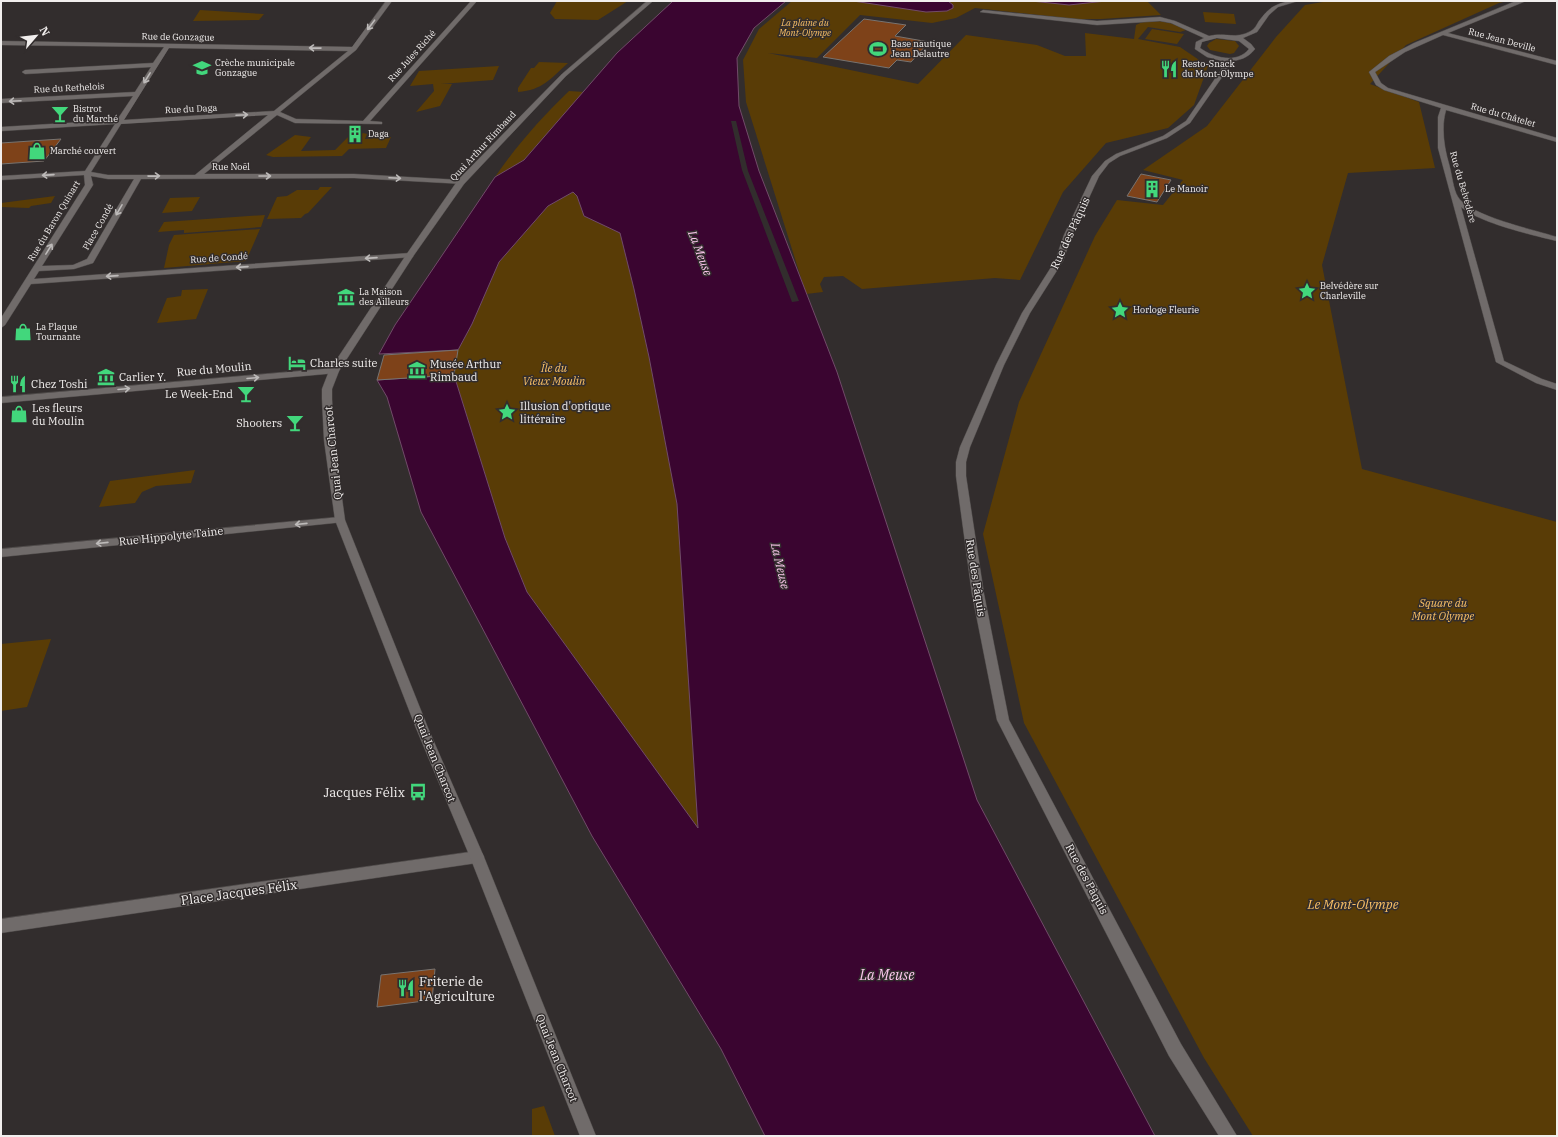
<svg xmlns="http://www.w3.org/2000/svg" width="1558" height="1137" viewBox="0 0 1558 1137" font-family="'IBM Plex Serif',serif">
<rect width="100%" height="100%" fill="#322d2d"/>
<!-- green -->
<path fill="#593c06" d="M557 1H628L598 20 555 19 550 13Z
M792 1H1147L1161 15 1101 19H1075L975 8 956 18 932 23 860 15 817 58 768 53 918 84 966 35 1037 45 1065 56H1086L1085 33 1134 39 1136 25C1152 16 1171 22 1186 30L1180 32 1148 27 1138 39 1180 47 1208 66 1194 105 1168 128 1106 143 1063 192 1020 280 995 278 862 289 843 276 824 277 820 284 823 292 806 294 746 102 743 60 759 29Z
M1329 1H1508L1499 3 1406 45 1370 84 1419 102 1435 168 1348 173 1322 265 1362 469 1557 522V1136H1253L1204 1058 1024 723 983 534 1019 402 1095 236 1117 200 1163 205 1183 180 1143 170 1207 126 1276 37 1305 5Z
M200 10 264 14 259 20 193 21Z
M1203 12 1234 14 1236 24 1205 22Z
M1152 29 1184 34 1177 44 1145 39Z
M1216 39 1235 41 1239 46 1234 53 1230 54 1210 50 1207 46 1209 43Z
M539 62 568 63C550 79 543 90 518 92V88L531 68H534Z
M499 66 493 80 441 84H452L440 106 416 112 434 91 433 84 410 86 419 71Z
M569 91 584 92 524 160 495 177C517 145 542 117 569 91Z
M363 133 367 134 365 139 391 137 386 148 349 149 342 156 273 157 266 155 295 135 311 137 301 151 335 150 349 136H359Z
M320 187H332L308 213 305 214 301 218 267 219 277 197 287 196 297 190H318Z
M573 192 577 196 584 216 620 233 634 289 649 357 677 504 698 829 527 592 505 538 454 375 458 350 472 324 499 262 548 206Z
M55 196 51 203 31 206 29 208 1 207V203Z
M200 197 192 211 162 213 170 198Z
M265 215 261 227 184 233V230L158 232 164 222Z
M260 229 246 261 164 268 169 245 174 235Z
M208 289 196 319 157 323 167 298 181 296 182 290Z
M195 470 191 483 156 486 142 492 135 503 99 507 110 481Z
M51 639 27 707 1 711V644Z
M544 1106 555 1136H532V1109Z"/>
<!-- water -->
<path fill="#3a0530" stroke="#714b69" d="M673 1H786L754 28 737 58 739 106 759 171 837 372 977 800 1155 1136H765L721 1049 592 836 421 512 387 397 377 380 454 375 505 538 527 592 698 828 677 504 649 357 634 289 620 233 584 216 577 196 573 192 548 206 499 262 472 324 458 350 379 354 395 325 495 177 524 160 617 53Z
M853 1H948L953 5V8L947 11 926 12Z
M1031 1H1106L1069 5Z"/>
<!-- pier -->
<path fill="#322d2d" d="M731 121H736L748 171 799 301 792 302 742 170Z"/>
<!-- building -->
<path fill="#7e4219" stroke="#777370" d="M864 19 906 25 895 36 929 42 911 62 897 60 889 68 823 57Z
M61 139 44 161 1 164V143Z
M1141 174 1171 180 1157 202 1127 196Z
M458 350 454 375 377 380 384 355Z
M435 969 432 1000 377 1007 381 975Z"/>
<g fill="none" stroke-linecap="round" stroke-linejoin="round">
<!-- minor casing -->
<g stroke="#4e4a49" stroke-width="1">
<path id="minor" d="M386 1H392L356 50 280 112 296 119 363 121 471 1H477L370 121 382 122V124L295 123 277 115 204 174H354L461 180H464V184L354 178 141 179 93 263 74 269 39 271 34 279 410 253H413V257L31 284 5 325 1 328V318L85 185 84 175 1 180V176L85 171 115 124 1 131V127L117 120 133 96 1 103V99L135 92 151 67 25 74 22 72 25 70 153 63 164 47 1 45V41L352 47ZM169 48 348 51 274 111 124 120ZM268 115 195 175H108L91 172 121 124ZM91 176 108 179H134L87 259 73 265 42 266 93 185Z
M1289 1H1298L1278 7 1269 15 1257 32 1243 38 1251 44 1255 49C1248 58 1239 61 1228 61L1227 70 1190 123 1167 138 1120 156 1109 163 1099 176 1072 235 1063 261 1030 313 1004 365 970 447 966 462V476L984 594 1009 720 1181 1044 1237 1136H1219L1169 1056 997 720 972 594 956 476V462L960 447 996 365 1022 313 1055 261 1064 235 1092 176 1105 161 1116 154 1163 136 1186 121 1221 70 1222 61 1207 57 1195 49 1196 42 1204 38 1171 23 1160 21 1097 25 980 12 983 10 1097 21 1160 17 1175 21 1209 36C1226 32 1235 40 1251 31 1255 29 1257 24 1259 21 1269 8 1273 5 1289 1ZM1217 38 1239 41 1249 49C1237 64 1214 58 1200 48L1202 42Z
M1516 1H1526L1448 33 1557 61V65L1443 35 1405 52 1375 72 1381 83 1388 88 1557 138V142L1446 110C1441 127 1444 147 1449 164 1452 174 1453 189 1458 197 1470 216 1535 230 1557 237V241C1532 235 1480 223 1461 207L1504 361 1542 379 1557 384V390L1536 383 1496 362 1438 148V117L1441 108 1384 90 1376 85 1369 72 1389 56 1414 43Z
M334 368 339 371 337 373 1 403V397Z
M340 517 345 520 344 522 1 557V549Z
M477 851 482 853 484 857 482 861 477 863 1 933V919Z"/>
</g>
<!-- secondary casing -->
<g stroke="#4e4a49" stroke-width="1">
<path id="secondary" d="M647 1H653L566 76 464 184 414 255 339 371 332 389V399L334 440 345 520 428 728 484 857 596 1136H580L470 857 416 728 335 520 324 440 322 399V389L329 371 406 255 458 180 562 74Z"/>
</g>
<!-- minor -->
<use href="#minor" fill="#706b6a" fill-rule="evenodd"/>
<!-- secondary -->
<use href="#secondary" fill="#706b6a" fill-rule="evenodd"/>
</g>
<!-- one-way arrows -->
<defs><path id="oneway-shaft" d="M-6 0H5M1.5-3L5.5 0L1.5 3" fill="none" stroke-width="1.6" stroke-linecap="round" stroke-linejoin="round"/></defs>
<g stroke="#bdbab9">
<use href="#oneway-shaft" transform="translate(371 25) rotate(127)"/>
<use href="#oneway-shaft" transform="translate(315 48) rotate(-179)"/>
<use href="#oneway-shaft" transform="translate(147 78) rotate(122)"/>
<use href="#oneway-shaft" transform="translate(15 101) rotate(177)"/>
<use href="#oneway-shaft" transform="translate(242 115) rotate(-3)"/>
<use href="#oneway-shaft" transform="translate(48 175) rotate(176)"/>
<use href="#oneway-shaft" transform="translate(154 176) rotate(-1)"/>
<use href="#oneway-shaft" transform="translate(265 176)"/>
<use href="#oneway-shaft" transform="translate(395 178) rotate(3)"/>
<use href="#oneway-shaft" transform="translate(119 210) rotate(120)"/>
<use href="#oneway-shaft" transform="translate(49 249) rotate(-58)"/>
<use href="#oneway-shaft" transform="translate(371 258) rotate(176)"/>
<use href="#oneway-shaft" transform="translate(242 267) rotate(176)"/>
<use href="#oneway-shaft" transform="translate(112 276) rotate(176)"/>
<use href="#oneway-shaft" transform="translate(253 378) rotate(-5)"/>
<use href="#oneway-shaft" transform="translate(124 389) rotate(-5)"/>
<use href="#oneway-shaft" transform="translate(301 524) rotate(174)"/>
<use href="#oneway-shaft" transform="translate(102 543) rotate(174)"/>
</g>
<!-- icons -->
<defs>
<g id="stadium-bare" transform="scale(1.38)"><path d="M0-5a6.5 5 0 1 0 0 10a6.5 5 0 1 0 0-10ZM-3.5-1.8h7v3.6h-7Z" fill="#42d77c" stroke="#322d2d" stroke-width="2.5" paint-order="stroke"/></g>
<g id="school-bare" transform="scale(1.38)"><path d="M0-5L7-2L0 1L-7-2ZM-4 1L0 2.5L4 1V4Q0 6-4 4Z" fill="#42d77c" stroke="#322d2d" stroke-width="2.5" paint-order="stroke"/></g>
<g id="restaurant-bare" transform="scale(1.38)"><path d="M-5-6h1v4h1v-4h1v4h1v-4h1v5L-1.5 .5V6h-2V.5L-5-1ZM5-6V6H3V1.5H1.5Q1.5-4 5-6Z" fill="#42d77c" stroke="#322d2d" stroke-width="2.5" paint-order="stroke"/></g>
<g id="bar-bare" transform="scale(1.38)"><path d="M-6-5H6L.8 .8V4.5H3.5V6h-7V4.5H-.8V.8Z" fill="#42d77c" stroke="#322d2d" stroke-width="2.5" paint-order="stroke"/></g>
<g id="building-bare" transform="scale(1.38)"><path d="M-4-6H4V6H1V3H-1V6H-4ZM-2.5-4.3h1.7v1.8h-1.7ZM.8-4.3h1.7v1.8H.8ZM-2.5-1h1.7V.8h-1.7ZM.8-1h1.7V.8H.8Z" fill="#42d77c" stroke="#322d2d" stroke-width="2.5" paint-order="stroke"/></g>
<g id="shop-bare" transform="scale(1.38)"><path d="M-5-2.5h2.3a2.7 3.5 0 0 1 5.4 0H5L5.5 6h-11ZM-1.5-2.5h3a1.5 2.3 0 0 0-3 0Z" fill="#42d77c" stroke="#322d2d" stroke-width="2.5" paint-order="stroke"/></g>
<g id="sight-bare" transform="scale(1.38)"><path d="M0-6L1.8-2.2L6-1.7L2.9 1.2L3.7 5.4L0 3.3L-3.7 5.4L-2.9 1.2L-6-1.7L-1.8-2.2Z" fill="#42d77c" stroke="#322d2d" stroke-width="2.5" paint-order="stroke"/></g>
<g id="museum-bare" transform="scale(1.38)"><path d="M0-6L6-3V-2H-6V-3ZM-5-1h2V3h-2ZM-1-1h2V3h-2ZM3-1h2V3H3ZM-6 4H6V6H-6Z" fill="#42d77c" stroke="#322d2d" stroke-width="2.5" paint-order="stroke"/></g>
<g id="hotel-bare" transform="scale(1.38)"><path d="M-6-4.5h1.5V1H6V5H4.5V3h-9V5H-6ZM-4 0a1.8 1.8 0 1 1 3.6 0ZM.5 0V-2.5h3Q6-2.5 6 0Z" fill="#42d77c" stroke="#322d2d" stroke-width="2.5" paint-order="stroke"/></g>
<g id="bus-bare" transform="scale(1.38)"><path d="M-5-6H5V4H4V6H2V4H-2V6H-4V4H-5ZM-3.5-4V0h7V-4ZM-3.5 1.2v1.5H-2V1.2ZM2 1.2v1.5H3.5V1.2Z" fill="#42d77c" stroke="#322d2d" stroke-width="2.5" paint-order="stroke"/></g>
</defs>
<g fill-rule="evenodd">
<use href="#stadium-bare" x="878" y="49"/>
<use href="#school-bare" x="202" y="68"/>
<use href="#restaurant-bare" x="1169" y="69"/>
<use href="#bar-bare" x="60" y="114"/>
<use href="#building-bare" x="355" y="134"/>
<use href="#shop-bare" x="37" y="151"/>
<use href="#building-bare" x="1152" y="189"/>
<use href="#sight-bare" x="1307" y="291"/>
<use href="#museum-bare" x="346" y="297"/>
<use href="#sight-bare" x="1120" y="310"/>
<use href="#shop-bare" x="23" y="332"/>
<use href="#hotel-bare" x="297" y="363"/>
<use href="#museum-bare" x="417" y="370"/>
<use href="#museum-bare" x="106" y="377"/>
<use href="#restaurant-bare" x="18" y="384"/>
<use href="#bar-bare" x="246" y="394"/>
<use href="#sight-bare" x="507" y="412"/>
<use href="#shop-bare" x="19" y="414"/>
<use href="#bar-bare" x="295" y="423"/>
<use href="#bus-bare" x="418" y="792"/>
<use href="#restaurant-bare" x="406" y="988"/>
</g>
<g text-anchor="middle" stroke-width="3" stroke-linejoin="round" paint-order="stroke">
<!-- far-park labels -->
<g font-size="9" font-style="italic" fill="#fac065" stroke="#322d2d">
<text x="805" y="26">La plaine du<tspan x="805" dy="10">Mont-Olympe</tspan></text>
</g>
<!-- far-street labels -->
<g font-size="9" fill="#f1eeed" stroke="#322d2d">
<text transform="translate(178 37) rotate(1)" y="3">Rue de Gonzague</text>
<text transform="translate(1502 40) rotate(15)" y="3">Rue Jean Deville</text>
<text transform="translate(412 56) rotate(-48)" y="3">Rue Jules Riché</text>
<text transform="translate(69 88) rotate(-3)" y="3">Rue du Rethelois</text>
<text transform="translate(191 109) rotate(-3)" y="3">Rue du Daga</text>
<text transform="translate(1503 115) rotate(16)" y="3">Rue du Châtelet</text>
<text transform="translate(483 146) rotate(-47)" y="3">Quai Arthur Rimbaud</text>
<text x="231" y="170">Rue Noël</text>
<text transform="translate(1463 187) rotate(74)" y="3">Rue du Belvédère</text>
<text transform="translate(54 221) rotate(-59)" y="3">Rue du Baron Quinart</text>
<text transform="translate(98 227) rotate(-60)" y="3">Place Condé</text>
<text transform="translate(219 258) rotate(-4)" y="3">Rue de Condé</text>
</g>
<!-- far-poi labels -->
<g font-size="9" fill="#f1eeed" stroke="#322d2d" text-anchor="start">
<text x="891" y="47">Base nautique<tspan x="891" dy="10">Jean Delautre</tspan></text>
<text x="215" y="66">Crèche municipale<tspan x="215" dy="10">Gonzague</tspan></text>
<text x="1182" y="67">Resto-Snack<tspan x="1182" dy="10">du Mont-Olympe</tspan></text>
<text x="73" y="112">Bistrot<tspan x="73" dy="10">du Marché</tspan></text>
<text x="368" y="137">Daga</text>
<text x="50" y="154">Marché couvert</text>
<text x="1165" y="192">Le Manoir</text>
<text x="1320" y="289">Belvédère sur<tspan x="1320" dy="10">Charleville</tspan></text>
<text x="359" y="295">La Maison<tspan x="359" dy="10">des Ailleurs</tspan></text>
<text x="1133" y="313">Horloge Fleurie</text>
<text x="36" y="330">La Plaque<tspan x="36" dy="10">Tournante</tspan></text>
</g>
<!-- street labels -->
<g font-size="11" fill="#f1eeed" stroke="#322d2d">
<text transform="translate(1070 233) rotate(-65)" y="4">Rue des Pâquis</text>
<text transform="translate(214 369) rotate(-5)" y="4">Rue du Moulin</text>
<text transform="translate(333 453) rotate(-96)" y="4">Quai Jean Charcot</text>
<text transform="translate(171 536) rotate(-6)" y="4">Rue Hippolyte Taine</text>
<text transform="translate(976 578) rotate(81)" y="4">Rue des Pâquis</text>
<text transform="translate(435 758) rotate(68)" y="4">Quai Jean Charcot</text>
<text transform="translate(1087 879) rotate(62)" y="4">Rue des Pâquis</text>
<text transform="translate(557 1058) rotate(68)" y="4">Quai Jean Charcot</text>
</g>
<!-- poi labels -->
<g font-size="11" fill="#f1eeed" stroke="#322d2d" text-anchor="start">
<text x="310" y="367">Charles suite</text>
<text x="430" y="368">Musée Arthur<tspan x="430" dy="13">Rimbaud</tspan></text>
<text x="119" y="381">Carlier Y.</text>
<text x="31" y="388">Chez Toshi</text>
<text x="233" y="398" text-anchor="end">Le Week-End</text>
<text x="520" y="410">Illusion d'optique<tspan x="520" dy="13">littéraire</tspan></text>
<text x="32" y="412">Les fleurs<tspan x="32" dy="13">du Moulin</tspan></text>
<text x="282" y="427" text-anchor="end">Shooters</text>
</g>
<!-- park labels -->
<g font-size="11" font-style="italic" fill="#fac065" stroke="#322d2d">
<text x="554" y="372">Île du<tspan x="554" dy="13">Vieux Moulin</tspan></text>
<text x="1443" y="607">Square du<tspan x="1443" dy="13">Mont Olympe</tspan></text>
</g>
<!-- water labels -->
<g font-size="12" font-style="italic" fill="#fec9ef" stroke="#322d2d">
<text transform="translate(700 253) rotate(69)" y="4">La Meuse</text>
<text transform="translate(780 566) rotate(77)" y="4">La Meuse</text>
</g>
<!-- near-poi labels -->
<g font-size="13" fill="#f1eeed" stroke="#322d2d" text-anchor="end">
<text x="405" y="797">Jacques Félix</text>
<text x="419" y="986" text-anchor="start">Friterie de<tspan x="419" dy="15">l'Agriculture</tspan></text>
</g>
<!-- near-street labels -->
<g font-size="13" fill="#f1eeed" stroke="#322d2d">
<text transform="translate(239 892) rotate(-8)" y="5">Place Jacques Félix</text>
</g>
<!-- near-park labels -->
<g font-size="13" font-style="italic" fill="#fac065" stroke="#322d2d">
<text x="1353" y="909">Le Mont-Olympe</text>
</g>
<!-- near-water labels -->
<g font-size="14" font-style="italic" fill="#fec9ef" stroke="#322d2d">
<text x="887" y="980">La Meuse</text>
</g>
</g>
<!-- border -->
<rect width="1558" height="1137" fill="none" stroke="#f1eeed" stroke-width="4"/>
<!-- north arrow -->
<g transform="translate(36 36) rotate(62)" stroke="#322d2d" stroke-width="3" paint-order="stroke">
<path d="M0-3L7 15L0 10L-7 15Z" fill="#f1eeed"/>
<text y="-6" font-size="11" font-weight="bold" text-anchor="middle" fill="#f1eeed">N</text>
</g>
</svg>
